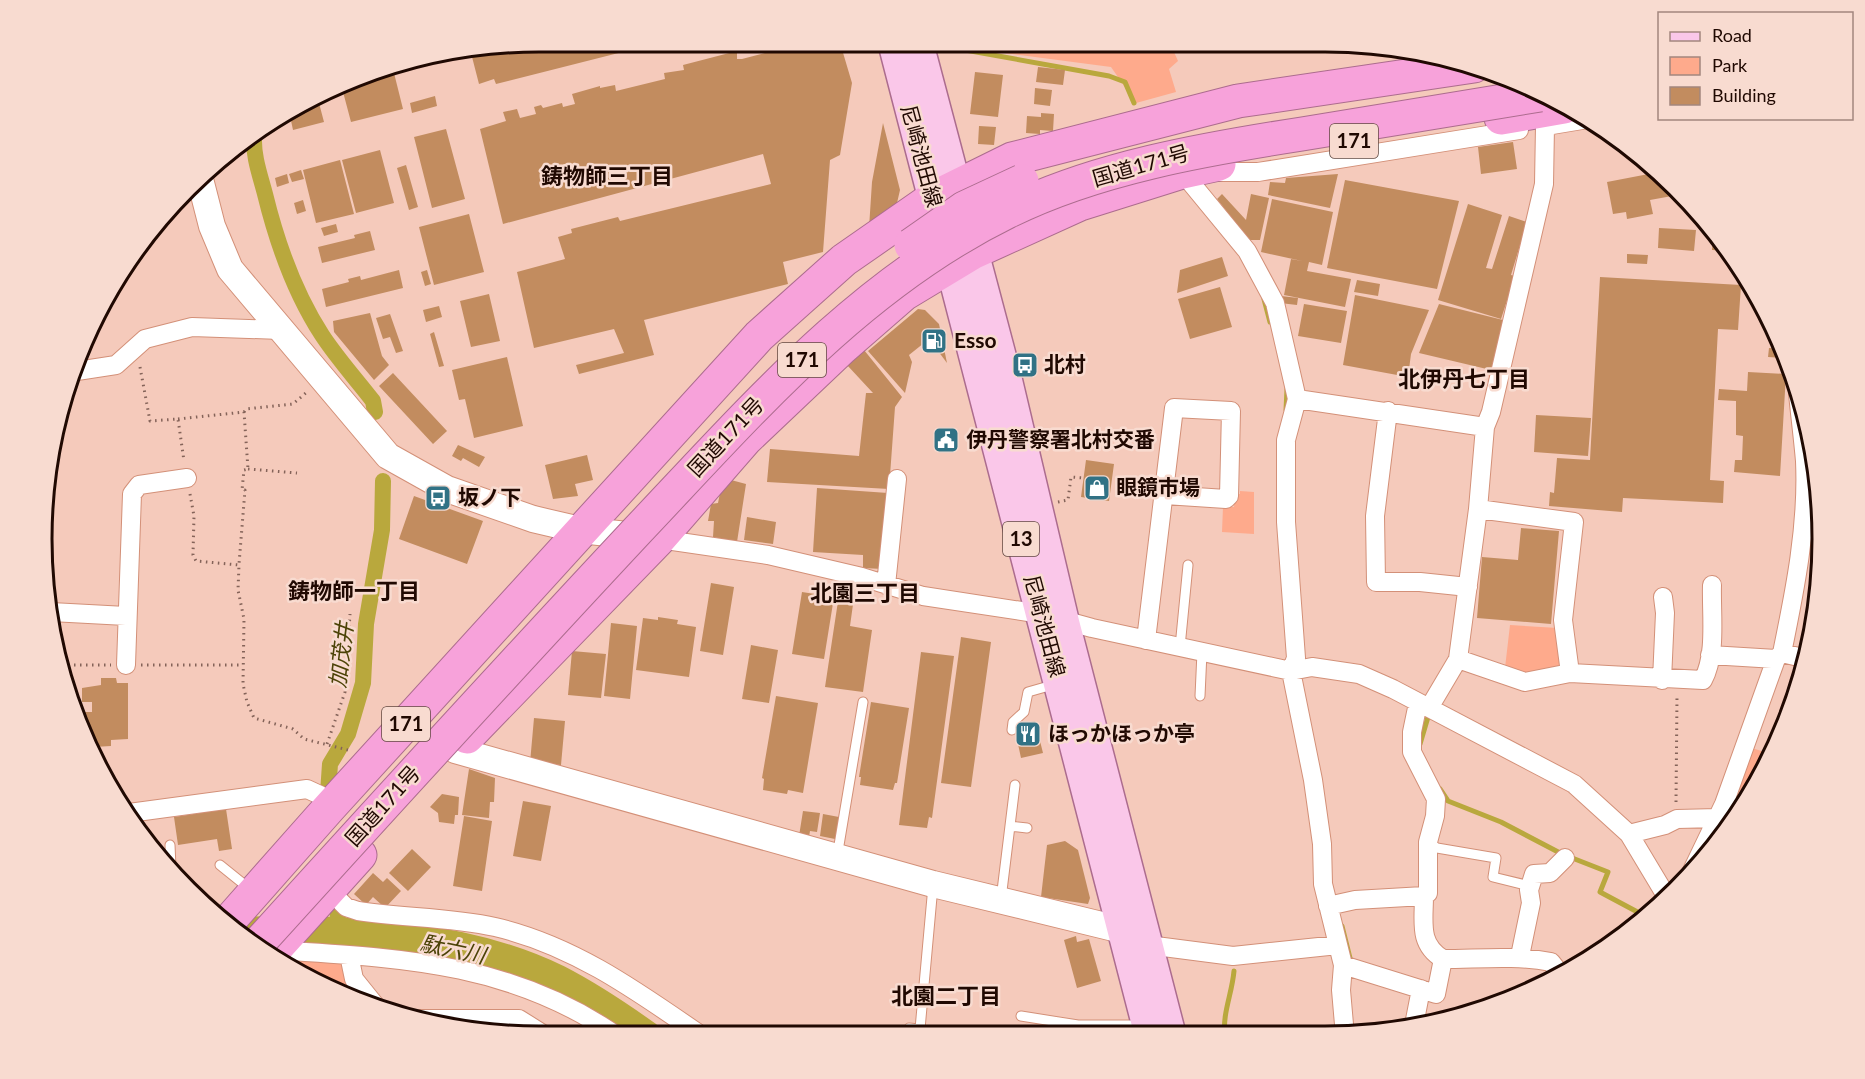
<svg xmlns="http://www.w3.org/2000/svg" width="1865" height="1079" viewBox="0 0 1865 1079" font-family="Lato,'Noto Sans JP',sans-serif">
<rect width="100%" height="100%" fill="#f5cabb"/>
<!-- green -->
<path fill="#feaa8c" d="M952 43H1170L1178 61 1169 69 1176 92 1136 103 1111 67 952 46Z
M1240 491 1254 492V534L1222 532 1223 507H1234L1235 494H1240Z
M1510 625 1558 628 1562 663 1556 672 1521 675 1505 668Z
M1748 747 1772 754 1746 802 1731 797Z
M287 957 340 961 348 966 374 1008 282 962Z"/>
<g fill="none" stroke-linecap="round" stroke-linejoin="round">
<!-- stream -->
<path stroke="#b9a83d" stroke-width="5" d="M954 43V48L1109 76 1125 82 1134 103
M1264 299 1270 322
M1286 410 1287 389
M1420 744 1428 717
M1440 789 1448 801 1501 822 1562 854 1608 872 1600 892 1645 916
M1342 926 1350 958
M1225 1036C1222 1014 1232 994 1234 971"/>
<!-- canal -->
<path stroke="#b9a83d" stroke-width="16" d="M254 136C253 156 260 175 265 194 277 243 294 292 322 335 337 358 356 379 373 401L375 412
M328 793 330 764 348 734 363 683 366 624 382 530 383 481
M338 910C336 922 342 932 342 945"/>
<!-- river -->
<path stroke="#b9a83d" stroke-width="30" d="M241 932C343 928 465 934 558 980 589 996 619 1016 647 1036"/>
</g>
<!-- building -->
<path fill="#c28c5f" d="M540 42H657L658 43 496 84 494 79 479 84 471 53Z
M808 42 851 43 841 46 852 83 840 155 830 160 823 252 783 262 788 284 644 320 654 355 579 374 576 365 624 353 614 329 534 348 517 272 565 259 558 237 572 233 571 229 618 217 620 221 771 184 763 154 503 224 480 129 506 121 503 112 517 109 520 118 536 114 534 107 541 105 543 108 562 103 563 107 575 104 572 94 600 86V88L615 85 616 91 665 79 664 73 684 70 683 65 737 51V59H742Z
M1038 67 1065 70 1063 85 1036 82Z
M975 72 1003 75 998 117 970 114Z
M394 73 403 109 351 122 342 88Z
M1035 88 1052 90 1050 106 1034 104Z
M435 96 437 106 412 113 410 103Z
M324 98 319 103 324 122 293 130 290 116Z
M1041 113 1054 114 1053 131 1040 130V134L1026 133 1027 116 1041 117Z
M883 123 900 190 897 203 869 228 872 182Z
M979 126 996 127 994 145 978 144Z
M446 129 465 199 432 208 414 137Z
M1513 142 1517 169 1481 174 1478 147Z
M380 150 394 203 356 213 342 160Z
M340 160 354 214 316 223 303 170Z
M406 165 418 207 409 210 397 168Z
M301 170 304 179 292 182 289 174Z
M1659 172 1683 194 1650 200 1653 214 1627 219 1626 212 1613 214 1607 182Z
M287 174 289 183 277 187 275 178Z
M1338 174 1330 208 1268 195 1270 182 1285 183 1286 178Z
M1345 180 1459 201 1437 289 1327 268Z
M1222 194 1246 220 1251 194 1269 198 1260 240H1249L1217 199Z
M1272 199 1333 212 1322 265 1309 262 1307 271 1351 279 1345 307 1284 295 1291 259 1302 261 1261 252Z
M303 200 306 211 297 214 294 203Z
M1468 204 1502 215 1486 268 1492 269 1509 216 1527 222 1511 275 1515 276 1501 319 1438 300Z
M469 214 484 272 434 285 419 227Z
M336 224 338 232 324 236 321 228Z
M1659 228 1696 230 1694 251 1658 248Z
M370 231 375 250 322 263 318 247 355 238 354 235Z
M1713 236H1717L1729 251 1712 250Z
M1627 254 1648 255 1647 264 1627 263Z
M1222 257 1228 276 1177 293 1180 270Z
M399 270 403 288 326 307 322 289 349 282 348 279 360 276 361 280Z
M427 270 431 284 425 286 421 272Z
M1600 277 1741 285 1738 330 1718 329 1710 480 1724 481 1723 503 1623 498 1622 512 1549 506 1550 492 1554 493 1557 458 1590 460Z
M1357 280 1380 284 1378 296 1354 292Z
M1220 287 1232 327 1190 339 1178 299Z
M489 294 500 341 471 347 460 301Z
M1355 295 1429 310 1411 354 1408 377 1343 365Z
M1281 296 1298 298 1297 305 1280 303Z
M1304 304 1347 311 1341 343 1298 336Z
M1439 304 1503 320 1491 370 1419 353Z
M439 306 442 317 426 322 423 310Z
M918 309 925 310 939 324 947 363 929 339 909 355 912 362 905 393 868 351Z
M370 313 382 356 389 365 374 380 334 332 333 321Z
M390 314 403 351 396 353 390 337 383 339 376 318Z
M434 332 444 366 439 367 430 334Z
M1769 348 1783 349V358L1768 357Z
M864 350 902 397 895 407 889 489 767 482 770 449 859 456 866 393H873L847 365Z
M507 357 523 426 474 438 465 399 459 400 452 370Z
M1748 372 1786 374 1780 476 1734 472 1735 460H1742L1743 436 1736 435V401L1718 400 1719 389 1747 391Z
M393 373 447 431 433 444 379 386Z
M1536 415 1591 418 1588 456 1534 452Z
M458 445 485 457 479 467 463 458 461 461 452 456Z
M587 455 593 480 575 484 578 496 553 499 545 465Z
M1086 460 1114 464 1109 501 1081 497Z
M731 480 746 484 737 542 713 537 714 521H708L711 504 718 503 720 493Z
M817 488 888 493 883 569 863 568V555L813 552Z
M414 496 483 521 467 564 399 539Z
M747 517 776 522 773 544 744 540Z
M1521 528 1559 531 1551 624 1477 618 1482 557 1518 560Z
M711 583 734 587 723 655 700 651Z
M840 588 855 590 850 626 872 630 863 692 825 687Z
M802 592 834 597 824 659 792 654Z
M658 617 678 620 677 624 696 627 689 677 636 670 643 618 658 620Z
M611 623 637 626 630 699 604 696Z
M961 637 991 642 971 787 941 783Z
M751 645 778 650 769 703 742 699Z
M572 651 606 654 601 698 568 695Z
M921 652 954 656 932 818 929 817 927 828 899 825Z
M101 678H116L117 683H128V739L111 740V746L94 747V736H88L75 712H92V702H82V688L101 685Z
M776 696 818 703 803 793 788 790 787 794 763 790 764 779 762 778Z
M871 702 909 708 897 783H895L893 790 860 785 861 777H859Z
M534 718 565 721 561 765 530 763Z
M1035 721 1043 753 1021 758 1018 744 1020 724Z
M469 769 495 778 494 802H490L489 818 462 815Z
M442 794 459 797 458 815H455L454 824 439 822 438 813 430 807Z
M523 801 551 806 541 861 513 856Z
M226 809 232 849 219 851 217 839 178 845 174 817Z
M803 811 820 813 817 832 810 831 809 837 799 836Z
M823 814 839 817 835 839 820 836Z
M464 816 492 821 482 891 453 886Z
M1065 841 1078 850 1090 898 1088 904 1041 897 1047 845Z
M412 849 431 867 408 891 389 873Z
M373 873 383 882 387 878 401 891 385 908 373 897 366 905 354 894Z
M1076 936 1077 942 1089 939 1101 981 1077 988 1064 940Z"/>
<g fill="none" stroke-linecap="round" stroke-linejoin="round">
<!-- lane casing -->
<g stroke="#d39078" stroke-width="11">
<path id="lane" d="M1180 647 1188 565
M1200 696 1202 652
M1012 730 1013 722 1024 712 1028 692 1056 684
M1010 826 1027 828
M1428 842 1437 848 1496 858 1493 877 1530 886
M170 845 171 867
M837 857 863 702
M220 865 251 890
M1001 899 1015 785
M1021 1016 1078 1025H1144
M899 1036 900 1034H908L909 1028 920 1029 933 886"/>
</g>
<!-- street casing -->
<g stroke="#d39078" stroke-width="20">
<path id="street" d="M1546 126 1588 119
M1182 172 1247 251 1275 303 1297 399 1485 427
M1208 172H1258L1519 130
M77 371 116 365 145 339 192 327 281 330
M1297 399 1286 440V522L1296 658 1291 671 1313 780 1322 844 1323 884 1343 965 1341 990 1345 1036
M1388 411 1375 516 1376 582H1420L1468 587
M659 539 768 555 862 577 923 596 1041 614 1092 628 1291 671 1312 667 1359 674 1393 689 1574 784 1629 834 1668 899
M886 585 897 479
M51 612 126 616
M1146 640 1174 408 1231 411 1229 496 1226 499 1165 495
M1782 653 1807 659
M1710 655 1776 659
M1458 659 1525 682 1570 673 1563 620 1574 522 1478 509
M126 665 132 494 139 485 187 478
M1570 673 1703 680C1717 654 1711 614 1712 585
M1662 680 1665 613 1663 597
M1418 703 1412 732V752L1436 799 1435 816 1428 842V893L1424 896
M1429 708 1458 659 1478 509 1485 427 1491 412 1544 184 1545 126
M1724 804 1744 808
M129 813 307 789 320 795 329 808
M1629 834 1665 825 1677 819 1718 818
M1689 877 1724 804 1776 659 1782 653C1795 590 1808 525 1805 461 1803 438 1800 415 1798 393
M329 890 346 907 358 911C404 918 450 917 495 927 573 945 637 991 702 1036
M1328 906 1355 900 1424 896C1424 922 1418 944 1443 959
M1148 945 1233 956 1338 945
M275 950C399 958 511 962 617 1036
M349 955 354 979 379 1010
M1520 956 1531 903 1529 890 1534 874 1550 873 1565 858
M1343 965 1436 994 1443 959C1479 959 1515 955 1551 962L1559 972 1566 974
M420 1019H519L546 1036
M1414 1025 1421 989"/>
</g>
<!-- secondary casing -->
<g stroke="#d39078" stroke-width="28">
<path id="secondary" d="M201 183 212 226 230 269 388 456 447 489 533 519 580 530 646 537
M455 750 933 884 1122 930 1137 939"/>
</g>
<!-- primary casing -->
<g stroke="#ac6c8e" stroke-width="31">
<path id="primary" d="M892 42 1149 1036
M919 43 1006 372 1065 622 1172 1036"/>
</g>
<!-- highway casing -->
<g stroke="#ac6c8e" stroke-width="35">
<path id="highway" d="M1501 118 1564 107
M467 737 659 539 746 439 842 348 904 294 972 253 1080 204 1182 172 1219 164
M229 921 329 808 759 336 844 260 933 198 1012 159 1238 101 1474 66
M269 956 360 855"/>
</g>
<!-- path -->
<path stroke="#846359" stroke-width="3" stroke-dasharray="1.5 4.5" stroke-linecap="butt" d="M140 367 150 421 178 419 184 461
M244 412 246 409 293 404 308 391
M178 419 244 412 248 469 244 470 242 490H245L239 564
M248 469 297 473
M190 494 194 516 193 555 196 561 239 565 238 590 244 619 243 684 247 702 254 718 293 729 304 739 348 750
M1058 502 1068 500 1071 477 1084 478
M62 665H111
M141 665H242
M327 744 345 692 350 614
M1676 802 1677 695"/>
<!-- lane -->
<use href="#lane" stroke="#fff" stroke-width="9"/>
<!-- street -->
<use href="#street" stroke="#fff" stroke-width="18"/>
<!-- secondary -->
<use href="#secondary" stroke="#fff" stroke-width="26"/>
<!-- primary -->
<use href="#primary" stroke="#fac7e9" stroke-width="28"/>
<!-- highway -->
<use href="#highway" stroke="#f7a2da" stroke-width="33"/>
<!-- highway-bridge casing -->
<g stroke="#ac6c8e" stroke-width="35" stroke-linecap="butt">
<path id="highway-bridge" d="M911 245 964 208 1022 181
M256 946C382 807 509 668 637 531 749 413 858 285 1007 212 1095 168 1205 149 1302 134 1381 121 1461 108 1540 95"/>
</g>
<!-- highway-bridge -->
<use href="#highway-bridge" stroke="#f7a2da" stroke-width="33"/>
</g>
<!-- icons -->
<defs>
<g id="fuel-square" transform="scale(1.35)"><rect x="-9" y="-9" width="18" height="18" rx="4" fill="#317285" stroke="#f8dbd0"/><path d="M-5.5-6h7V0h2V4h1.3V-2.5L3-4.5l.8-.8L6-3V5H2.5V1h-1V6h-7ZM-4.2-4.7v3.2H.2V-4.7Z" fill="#fff"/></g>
<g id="bus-square" transform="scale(1.35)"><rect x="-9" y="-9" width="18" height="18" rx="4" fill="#317285" stroke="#f8dbd0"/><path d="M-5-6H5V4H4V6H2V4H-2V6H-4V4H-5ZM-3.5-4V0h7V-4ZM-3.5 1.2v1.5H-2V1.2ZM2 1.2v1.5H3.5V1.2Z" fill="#fff"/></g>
<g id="civic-square" transform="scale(1.35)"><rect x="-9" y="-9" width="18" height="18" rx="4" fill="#317285" stroke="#f8dbd0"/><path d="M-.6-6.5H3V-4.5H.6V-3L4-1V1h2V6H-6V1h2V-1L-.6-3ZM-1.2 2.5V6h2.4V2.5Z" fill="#fff"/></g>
<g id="shop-square" transform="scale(1.35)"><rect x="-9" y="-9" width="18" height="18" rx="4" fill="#317285" stroke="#f8dbd0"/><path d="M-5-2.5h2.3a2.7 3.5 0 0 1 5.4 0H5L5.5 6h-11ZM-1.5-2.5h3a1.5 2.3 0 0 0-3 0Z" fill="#fff"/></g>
<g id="restaurant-square" transform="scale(1.35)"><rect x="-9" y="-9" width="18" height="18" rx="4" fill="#317285" stroke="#f8dbd0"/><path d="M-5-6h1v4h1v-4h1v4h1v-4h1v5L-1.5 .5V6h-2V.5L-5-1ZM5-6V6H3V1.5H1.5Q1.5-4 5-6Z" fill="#fff"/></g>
</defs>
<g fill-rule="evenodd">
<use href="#fuel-square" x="934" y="341"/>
<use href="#bus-square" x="1025" y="365"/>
<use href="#civic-square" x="946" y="440"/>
<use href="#shop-square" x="1097" y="488"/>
<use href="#bus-square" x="438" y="498"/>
<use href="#restaurant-square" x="1028" y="734"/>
</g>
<g text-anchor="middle" stroke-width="5" stroke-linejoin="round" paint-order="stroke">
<!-- shield labels -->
<g fill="#f8dbd0" stroke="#614840" stroke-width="1.5">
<rect x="1330" y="124" width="48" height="34" rx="4.5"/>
<rect x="778" y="343" width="48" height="34" rx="4.5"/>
<rect x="1003" y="522" width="36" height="34" rx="4.5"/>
<rect x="382" y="707" width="48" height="34" rx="4.5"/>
</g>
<g font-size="20" font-weight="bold" fill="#200902">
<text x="1354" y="148">171</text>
<text x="802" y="367">171</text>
<text x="1021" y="546">13</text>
<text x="406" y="731">171</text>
</g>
<!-- street labels -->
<g font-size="21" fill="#200902" stroke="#f8dbd0">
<text transform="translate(921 156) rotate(75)" y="7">尼崎池田線</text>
<text transform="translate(1141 166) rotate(-16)" y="7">国道171号</text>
<text transform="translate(726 437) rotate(-47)" y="7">国道171号</text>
<text transform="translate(1044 626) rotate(75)" y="7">尼崎池田線</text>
<text transform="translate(383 806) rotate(-48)" y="7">国道171号</text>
</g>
<!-- poi labels -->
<g font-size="21" font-weight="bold" fill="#200902" stroke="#f8dbd0" text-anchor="start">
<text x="954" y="348">Esso</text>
<text x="1044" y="372">北村</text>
<text x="966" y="447">伊丹警察署北村交番</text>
<text x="1116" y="495">眼鏡市場</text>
<text x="458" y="505">坂ノ下</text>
<text x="1048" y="741">ほっかほっか亭</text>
</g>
<!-- neighbourhood labels -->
<g font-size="22" font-weight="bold" fill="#200902" stroke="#f8dbd0">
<text x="607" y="184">鋳物師三丁目</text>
<text x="1464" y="387">北伊丹七丁目</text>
<text x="354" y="599">鋳物師一丁目</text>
<text x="865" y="601">北園三丁目</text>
<text x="946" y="1004">北園二丁目</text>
</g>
<!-- water labels -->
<g font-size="22" font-style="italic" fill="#4c4307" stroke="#f8dbd0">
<text transform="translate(341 655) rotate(-83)" y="8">加茂井</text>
<text transform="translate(453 949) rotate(12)" y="8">駄六川</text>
</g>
</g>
<!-- crop -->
<path d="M0 0H1865V1079H0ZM539 52H1325A487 487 0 0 1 1812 539V539A487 487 0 0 1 1325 1026H539A487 487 0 0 1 52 539V539A487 487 0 0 1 539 52Z" fill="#f8dbd0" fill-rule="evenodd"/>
<path fill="none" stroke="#200902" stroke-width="3" d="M539 52H1325A487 487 0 0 1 1812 539V539A487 487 0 0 1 1325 1026H539A487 487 0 0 1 52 539V539A487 487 0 0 1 539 52Z"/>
<!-- legend -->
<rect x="1658" y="12" width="195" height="108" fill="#f8dbd0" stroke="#a2877e" stroke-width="1.5"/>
<rect x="1670" y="32" width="30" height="9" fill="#fac7e9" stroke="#a2877e" stroke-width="1.5"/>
<text x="1712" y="42" font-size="18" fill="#200902">Road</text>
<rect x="1670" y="57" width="30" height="18" fill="#feaa8c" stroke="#a2877e" stroke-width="1.5"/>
<text x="1712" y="72" font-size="18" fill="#200902">Park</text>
<rect x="1670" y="87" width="30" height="18" fill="#c28c5f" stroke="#a2877e" stroke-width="1.5"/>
<text x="1712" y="102" font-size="18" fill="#200902">Building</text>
</svg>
